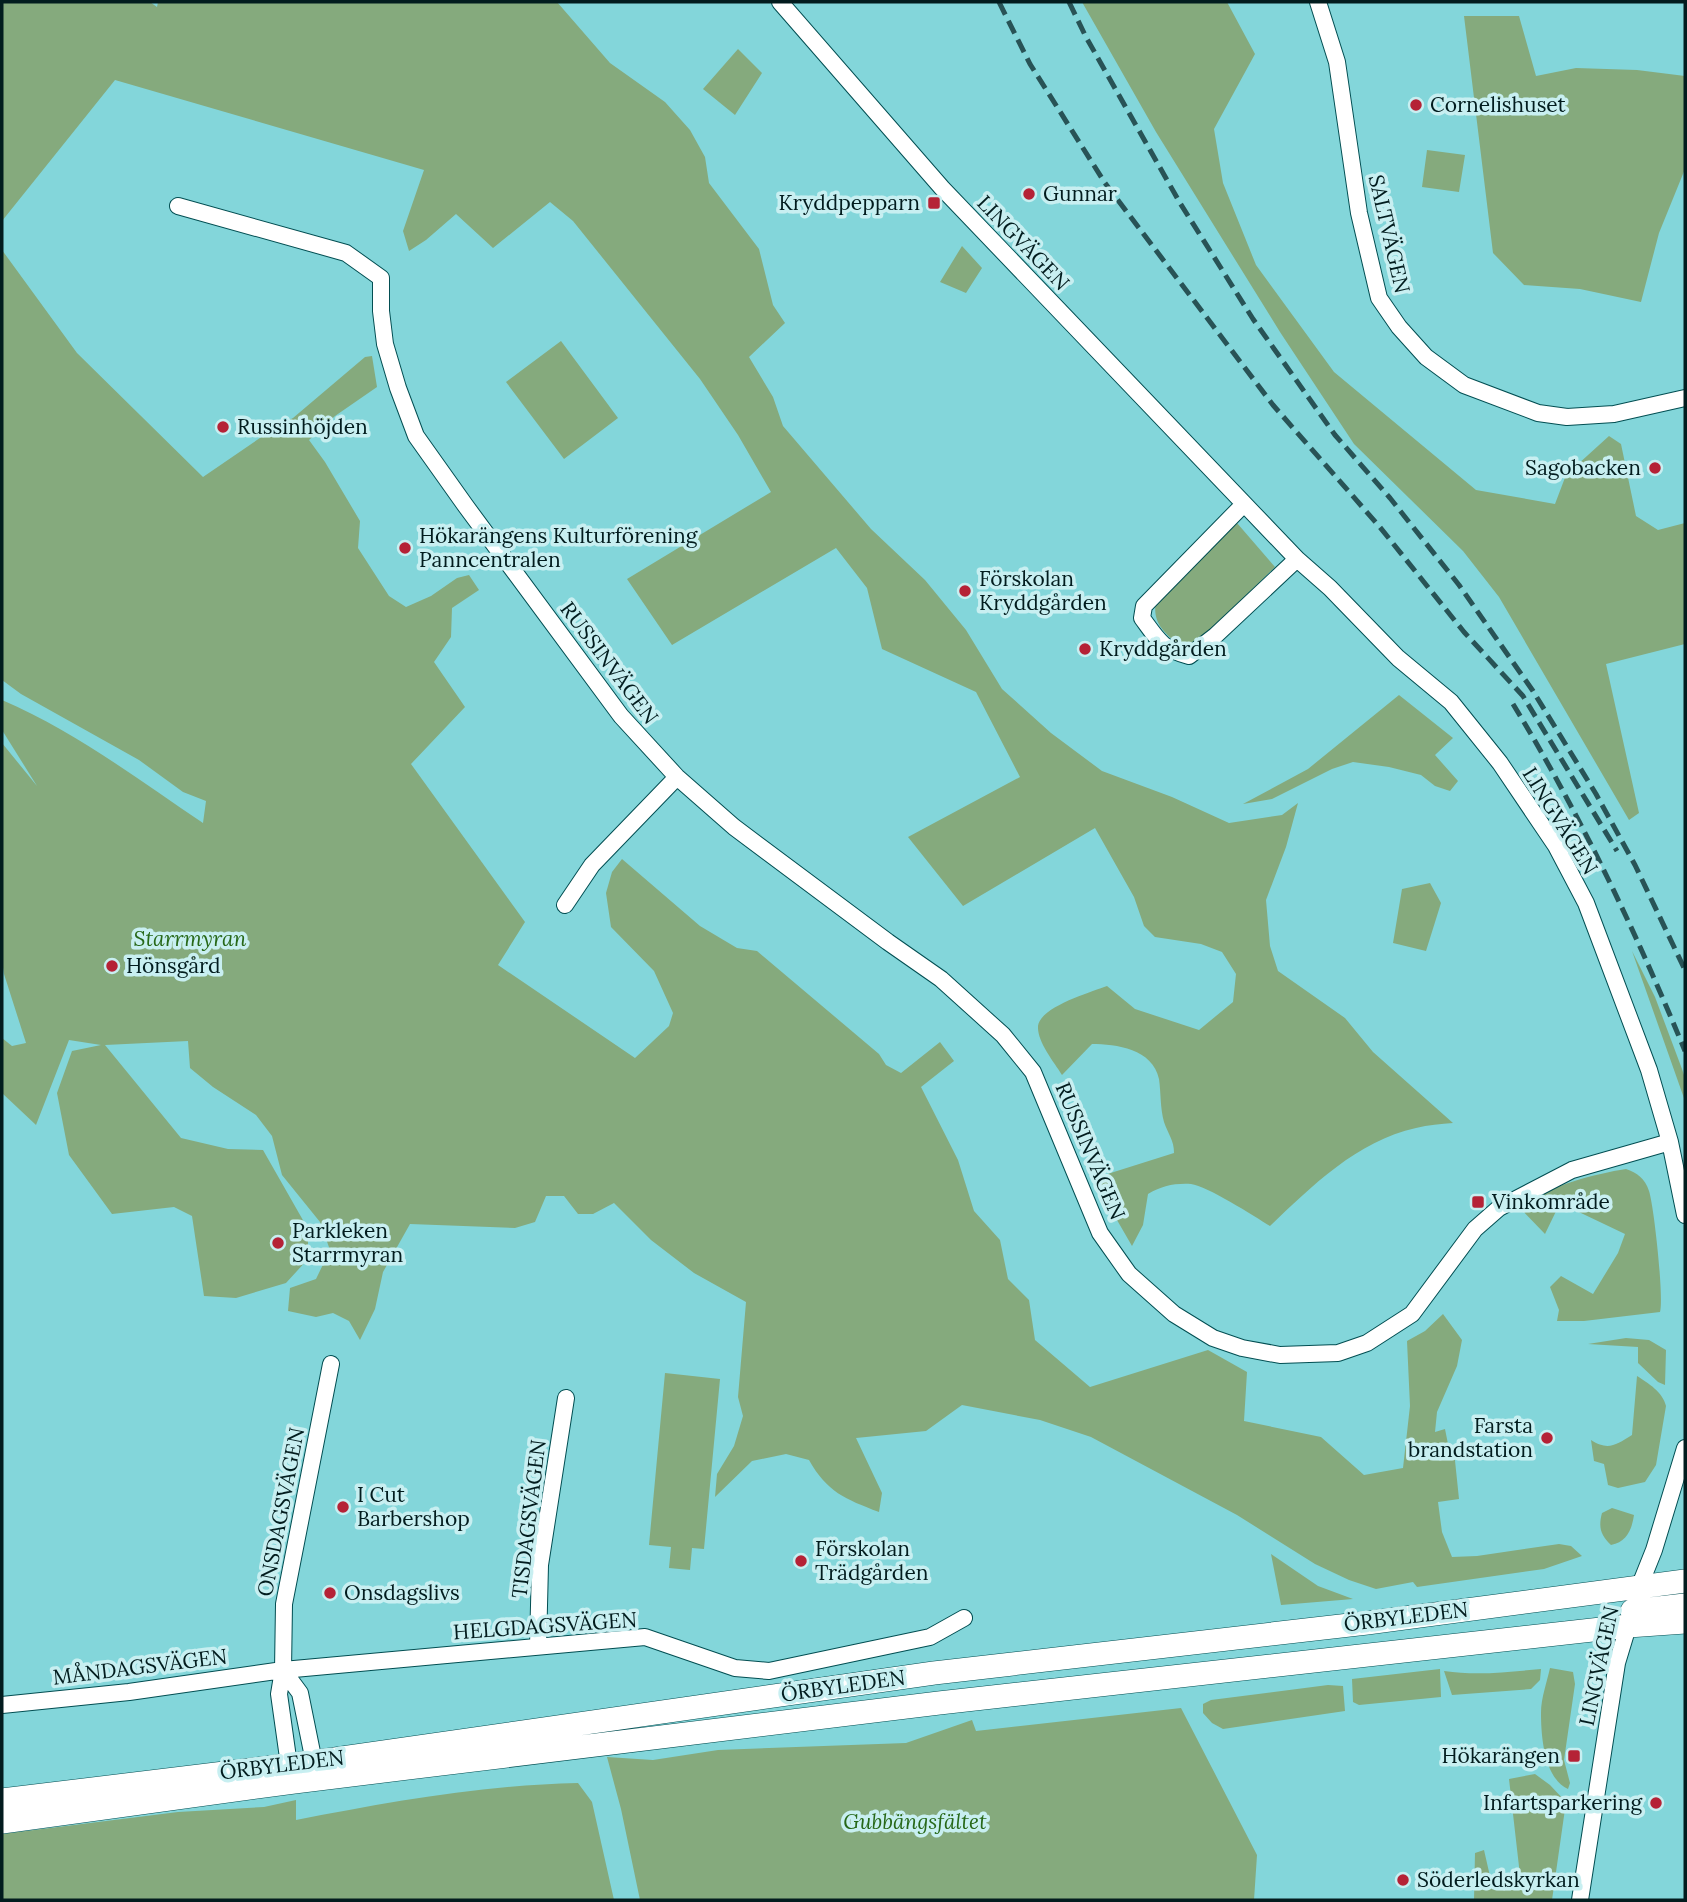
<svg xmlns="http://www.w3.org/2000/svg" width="1687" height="1902" viewBox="0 0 1687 1902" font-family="Lora,serif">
<rect width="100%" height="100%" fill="#83d6da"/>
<!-- green -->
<path fill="#85aa7d" d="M2 2H150L157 7 158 2H557L610 63 665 102 690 130 705 157 709 183 759 249 773 305 785 323 749 357 773 397 783 426 871 529 925 580 966 630 1002 689 1051 733 1102 771 1172 797 1229 823 1282 815 1298 803 1286 847 1266 900 1270 946 1278 971 1345 1018 1373 1052 1453 1123C1441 1124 1428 1125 1416 1128 1357 1141 1312 1186 1270 1226 1254 1216 1207 1186 1191 1184 1175 1183 1161 1186 1148 1194L1143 1225 1132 1246 1106 1201 1098 1177 1174 1153C1174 1140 1168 1134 1164 1122 1160 1108 1161 1093 1159 1079 1153 1049 1116 1044 1092 1044L1062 1075C1054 1062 1037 1042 1038 1026 1040 1007 1091 992 1107 986L1135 1009 1199 1030 1233 1002 1236 974 1222 952 1201 944 1155 937 1144 926 1134 897 1095 828 963 906 908 837 1020 777 976 692 882 649 867 588 836 548 672 645 627 579 771 492 738 435 700 379 573 221 550 202 493 248 456 214 426 240 409 251 403 231 424 170 115 80 2 221Z
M1082 2H1227L1255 54 1214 129 1223 183 1256 265 1334 372 1476 490 1555 504 1566 475 1609 436 1621 444 1636 516 1658 530 1685 523V644L1606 664 1639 813 1629 820 1499 597 1463 551 1354 444 1280 332 1156 132Z
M1464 16H1519L1536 76 1576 68 1637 70 1685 76V169L1659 233 1641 302 1580 289 1524 285 1493 253Z
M738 49 762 73 735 115 703 89Z
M1427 150 1465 155 1459 192 1422 187Z
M962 246 982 268 966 293 940 282Z
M2 250 77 353 203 477 276 427 293 418 365 357 372 356 377 387 335 416 309 440 325 462 360 521 358 548 389 596 406 607 431 596 457 578 469 575 479 590 452 608 451 637 434 662 465 707 411 764 525 922 498 965 635 1058 669 1026 673 1013 654 971 611 927 606 893 612 872 622 859 700 926 737 948 757 951 879 1054 886 1065 901 1073 940 1042 954 1061 921 1087 958 1160 974 1211 1000 1240 1008 1279 1029 1300 1035 1340 1090 1387 1208 1350 1247 1372 1244 1421 1321 1437 1364 1475 1403 1468 1410 1406 1407 1341 1425 1331 1443 1314 1462 1340 1457 1366 1437 1412 1435 1432 1445 1429 1449 1449 1454 1451 1459 1499 1438 1502 1442 1532 1452 1557 1477 1556 1559 1544 1571 1546 1582 1556 1544 1569 1417 1587 1413 1582 1376 1589 1349 1580 1315 1564 1237 1515 1091 1437 1040 1420 962 1405 926 1431 856 1438 882 1493 879 1512C845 1499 827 1492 809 1460L786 1454 752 1461 715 1497 717 1474 734 1446 743 1416 738 1397 746 1302 694 1273 651 1240 614 1203 593 1214H578L564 1196H546L535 1222 515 1228 410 1224 383 1272 375 1309 360 1340 349 1321 333 1313 316 1317 288 1311 290 1288 316 1279 330 1250 320 1222 282 1175 272 1136 256 1115 213 1087 190 1068 188 1041 105 1045 181 1138 228 1149 263 1150 308 1229V1259L286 1283 236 1298 204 1296 192 1216 174 1207 112 1214 69 1155 57 1093 72 1051 101 1045 69 1040 36 1125 2 1093V1038L12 1046 26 1043 4 974 2 961V743L37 786 2 730V700C75 731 137 779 203 823L206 801 183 792 139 760 21 694 2 680Z
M561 341 618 418 564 459 506 382Z
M1237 523 1275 567 1194 646 1180 647C1163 630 1152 624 1156 599L1177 583Z
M1399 695 1453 738 1435 755 1458 781 1450 791 1435 786 1421 775 1389 767 1353 762 1332 769 1272 799 1243 804 1308 769Z
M1430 883 1441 903 1426 951 1393 943 1402 889Z
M1632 951 1655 997 1682 1069 1685 1078V1101Z
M1626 1169C1637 1173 1645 1178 1649 1191 1654 1206 1664 1298 1660 1312L1584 1321H1557L1559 1310 1550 1287 1561 1276 1593 1294 1618 1253 1625 1234 1560 1203 1545 1234 1520 1208C1544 1187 1594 1174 1626 1169Z
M1626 1338 1649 1340 1666 1350 1665 1385 1658 1382 1638 1363V1347L1588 1344Z
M665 1373 720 1379 704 1549 692 1548 690 1570 669 1568 671 1547 649 1545Z
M1637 1376C1648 1383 1663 1392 1666 1406L1656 1465 1645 1482 1618 1488 1608 1485 1604 1464 1594 1461 1591 1440C1608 1451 1616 1445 1632 1435Z
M1612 1508 1634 1515C1632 1529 1627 1542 1611 1545 1601 1535 1598 1528 1602 1513Z
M1271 1554 1318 1586 1353 1599 1281 1605Z
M1550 1668 1573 1672 1575 1684 1564 1760 1570 1783 1568 1789C1544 1778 1541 1736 1541 1713 1541 1698 1547 1682 1550 1668Z
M1440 1669 1441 1697 1359 1705 1353 1702 1352 1679Z
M1541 1669 1540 1680 1531 1689 1452 1695 1444 1671C1477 1676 1508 1672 1541 1669Z
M1328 1685 1343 1686 1345 1711 1223 1729 1212 1723 1203 1713V1704L1211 1700Z
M1181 1708 1257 1855 1254 1900H640L621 1809 607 1757 653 1760 718 1750 906 1743 972 1720 976 1731Z
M1535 1774 1550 1785 1566 1802 1552 1900H1474L1475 1853 1484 1850 1492 1885 1521 1884 1509 1779Z
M578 1783 592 1802 614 1900H2V1834L178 1812 264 1807 296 1800V1820C389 1802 482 1785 578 1783Z"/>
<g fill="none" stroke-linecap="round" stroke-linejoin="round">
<!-- street casing -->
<g stroke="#024e52" stroke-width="18">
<path id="street" d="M780 2 942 188 1297 559 1330 588 1398 658 1451 702 1500 763 1556 846 1586 903 1649 1070 1670 1142 1685 1215
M1318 2 1337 62 1359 213 1379 298 1399 327 1426 357 1464 385 1538 413 1567 417 1614 414 1685 398
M178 206 346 253 381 278V311L385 344 398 388 416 436 465 505 621 716 677 777 734 827 888 942 941 979 1003 1035 1033 1072 1100 1233 1129 1274 1174 1314 1213 1338 1242 1348 1280 1355 1338 1353 1367 1343 1412 1314 1475 1229 1499 1208 1572 1170 1670 1142
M1244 504 1144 606 1142 618C1158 640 1162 649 1189 656L1215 636 1297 559
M565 905 592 865 677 777
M1636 1595 1654 1550 1685 1448
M538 1646 540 1565 566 1398
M283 1670 300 1693 314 1762
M2 1705 129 1692 283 1670 645 1637 735 1668 769 1671 930 1637 964 1618
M289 1765 279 1694 283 1670 284 1604 331 1364
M1580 1900 1617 1663 1630 1620"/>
</g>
<!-- secondary casing -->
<g stroke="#024e52" stroke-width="24">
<path id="secondary" d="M1632 1611 1685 1605
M2 1800 314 1762 934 1673 1367 1623 1685 1581
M2 1822 294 1782 939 1703 1628 1626 1685 1622"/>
</g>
<!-- street -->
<use href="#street" stroke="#fff" stroke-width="16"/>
<!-- secondary -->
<use href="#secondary" stroke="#fff" stroke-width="23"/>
<!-- rail -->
<path stroke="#285356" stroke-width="5" stroke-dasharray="14 7" stroke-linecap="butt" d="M999 2 1030 64 1105 183 1273 405 1379 526 1464 632 1523 696 1617 851
M1069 2 1086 37 1180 203 1253 319 1335 435 1390 498 1459 585 1533 691 1596 794 1635 865 1685 970
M1513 704C1580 814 1636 932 1685 1051"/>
</g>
<!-- markers -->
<g fill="#b52236" stroke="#c8eff1" stroke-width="2.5">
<circle cx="1416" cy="105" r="7"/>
<circle cx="1029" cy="194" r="7"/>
<rect x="927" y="196" width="14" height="14" rx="3.5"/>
<circle cx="223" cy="427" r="7"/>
<circle cx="1655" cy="468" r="7"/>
<circle cx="405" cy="548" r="7"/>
<circle cx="965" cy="591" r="7"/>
<circle cx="1085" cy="649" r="7"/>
<circle cx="112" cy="966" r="7"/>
<rect x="1471" y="1195" width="14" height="14" rx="3.5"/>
<circle cx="278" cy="1243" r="7"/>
<circle cx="1547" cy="1438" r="7"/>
<circle cx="343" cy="1507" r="7"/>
<circle cx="801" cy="1561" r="7"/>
<circle cx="330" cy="1593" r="7"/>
<rect x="1567" y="1749" width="14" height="14" rx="3.5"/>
<circle cx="1656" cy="1803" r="7"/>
<circle cx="1403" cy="1880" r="7"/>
</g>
<g text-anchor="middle" stroke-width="7" stroke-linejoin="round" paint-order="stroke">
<!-- poi labels -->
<g font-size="21" fill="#021c1e" stroke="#c8eff1" text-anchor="start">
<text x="1430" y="112">Cornelishuset</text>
<text x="1043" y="201">Gunnar</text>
<text x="920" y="210" text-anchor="end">Kryddpepparn</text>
<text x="237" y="434">Russinhöjden</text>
<text x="1641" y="475" text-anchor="end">Sagobacken</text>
<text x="419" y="543">Hökarängens Kulturförening<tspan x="419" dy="24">Panncentralen</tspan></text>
<text x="979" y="586">Förskolan<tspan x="979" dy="24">Kryddgården</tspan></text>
<text x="1099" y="656">Kryddgården</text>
<text x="126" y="973">Hönsgård</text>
<text x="1492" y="1209">Vinkområde</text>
<text x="292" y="1238">Parkleken<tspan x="292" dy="24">Starrmyran</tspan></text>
<text x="1533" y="1433" text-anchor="end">Farsta<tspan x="1533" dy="24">brandstation</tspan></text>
<text x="357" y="1502">I Cut<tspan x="357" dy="24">Barbershop</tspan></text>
<text x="815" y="1556">Förskolan<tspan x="815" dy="24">Trädgården</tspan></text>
<text x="344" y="1600">Onsdagslivs</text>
<text x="1560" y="1763" text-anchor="end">Hökarängen</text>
<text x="1642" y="1810" text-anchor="end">Infartsparkering</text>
<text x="1417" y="1887">Söderledskyrkan</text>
</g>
<!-- street labels -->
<g font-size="21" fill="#021c1e" stroke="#c8eff1">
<text transform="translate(1389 234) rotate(77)" y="7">SALTVÄGEN</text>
<text transform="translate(1023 243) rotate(46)" y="7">LINGVÄGEN</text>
<text transform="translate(609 663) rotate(53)" y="7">RUSSINVÄGEN</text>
<text transform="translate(1560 821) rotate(58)" y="7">LINGVÄGEN</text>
<text transform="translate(1090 1151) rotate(67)" y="7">RUSSINVÄGEN</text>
<text transform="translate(281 1512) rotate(-79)" y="7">ONSDAGSVÄGEN</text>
<text transform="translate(529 1519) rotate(-83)" y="7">TISDAGSVÄGEN</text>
<text transform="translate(1406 1617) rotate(-7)" y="7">ÖRBYLEDEN</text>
<text transform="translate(545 1626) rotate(-4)" y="7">HELGDAGSVÄGEN</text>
<text transform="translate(1599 1666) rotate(-78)" y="7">LINGVÄGEN</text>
<text transform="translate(140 1667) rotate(-7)" y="7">MÅNDAGSVÄGEN</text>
<text transform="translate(843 1686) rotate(-8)" y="7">ÖRBYLEDEN</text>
<text transform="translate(282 1765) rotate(-7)" y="7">ÖRBYLEDEN</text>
</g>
<!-- park labels -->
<g font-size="21" font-style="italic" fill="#276818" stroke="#c8eff1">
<text x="190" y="946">Starrmyran</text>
<text x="915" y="1829">Gubbängsfältet</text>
</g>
</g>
<!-- border -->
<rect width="1687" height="1902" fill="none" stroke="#021c1e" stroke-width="7"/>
</svg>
